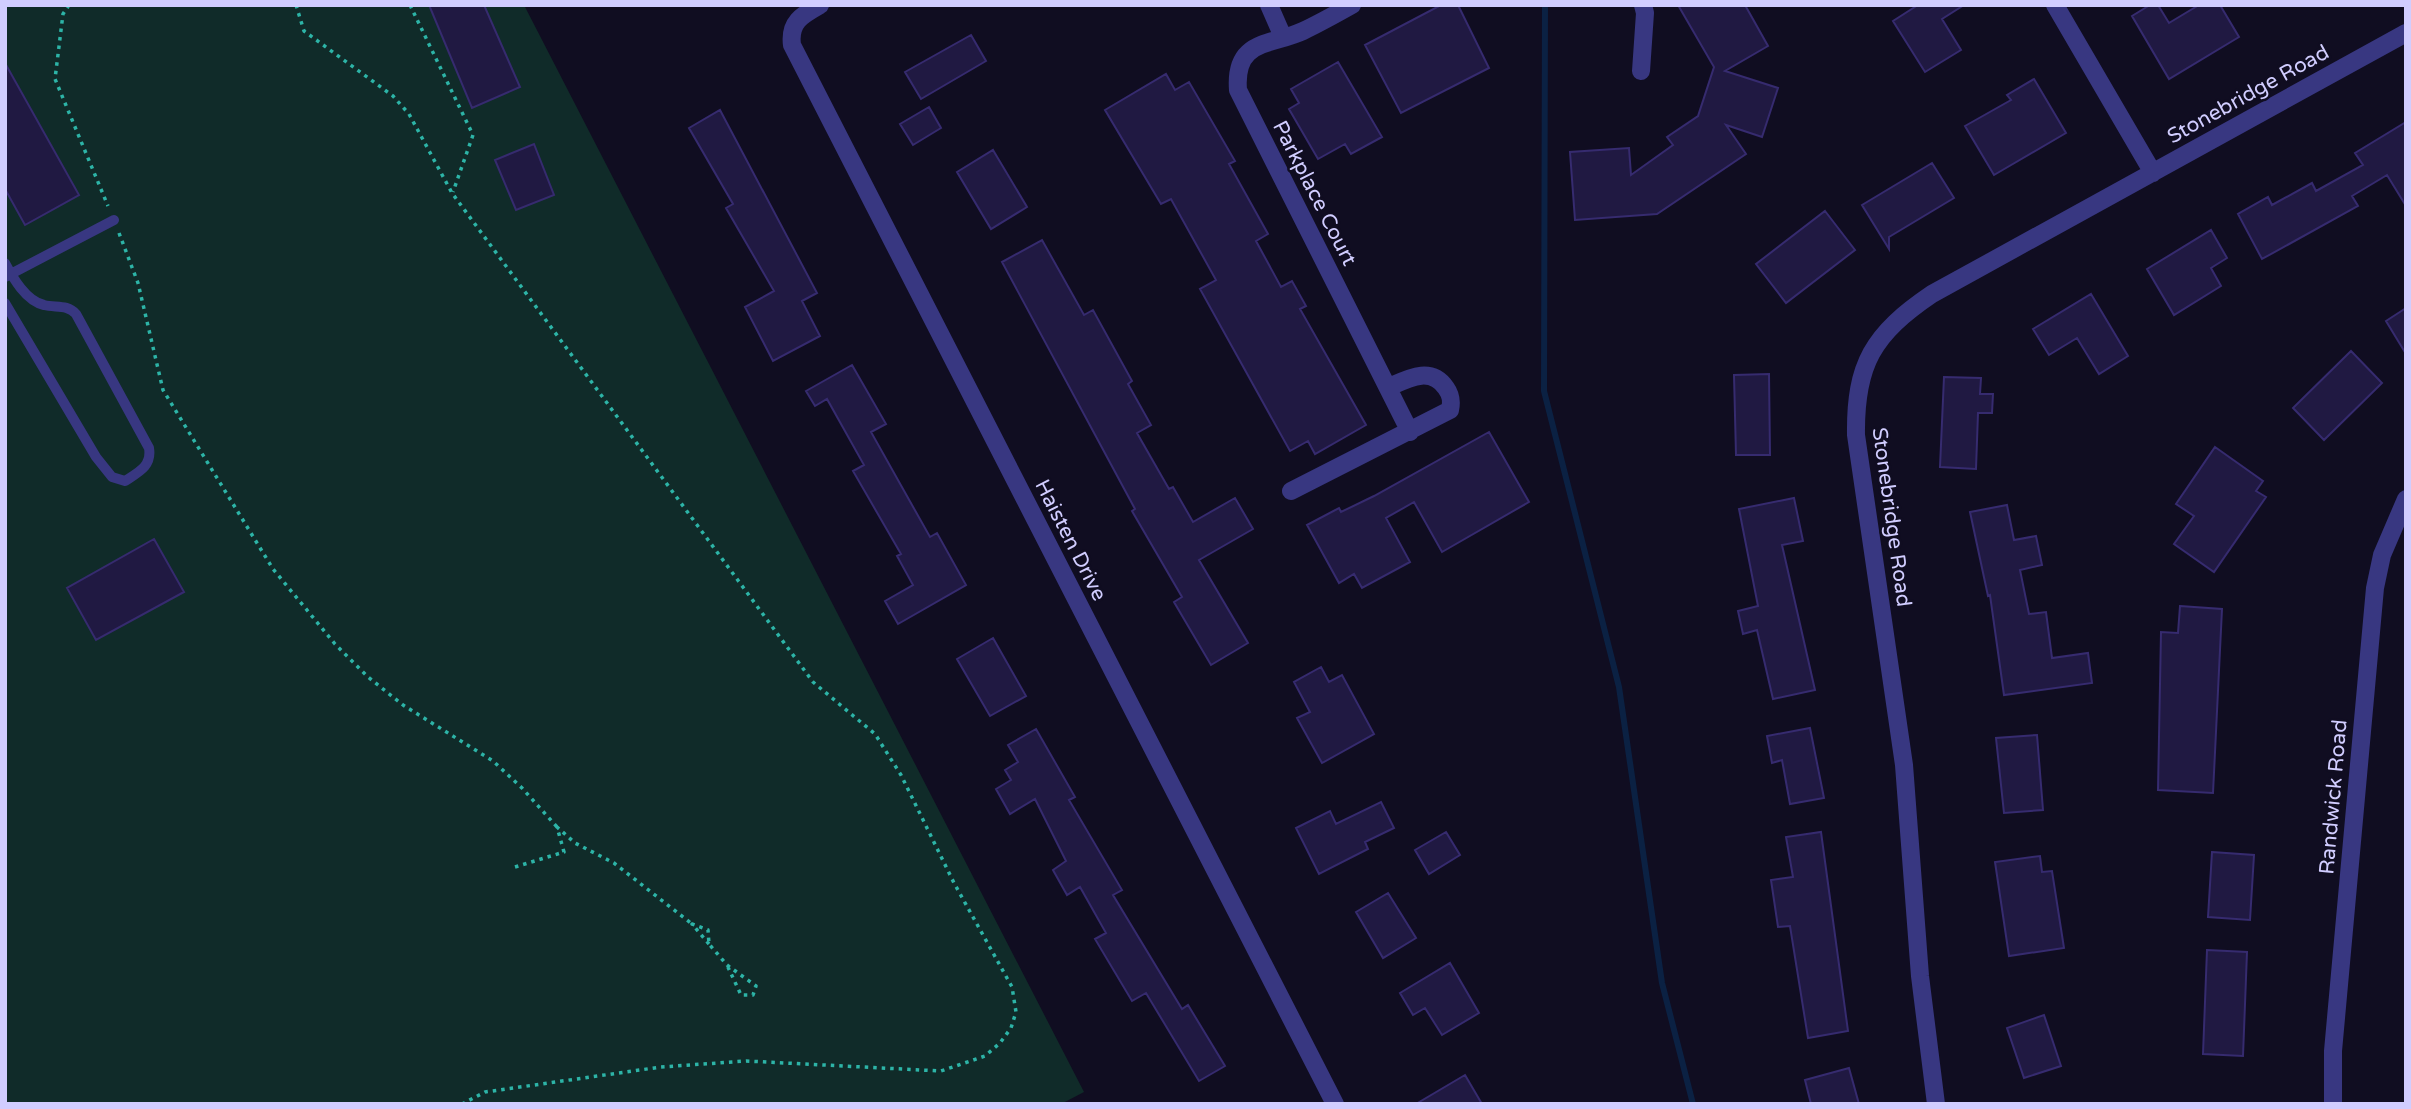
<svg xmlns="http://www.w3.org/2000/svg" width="2411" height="1109" viewBox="0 0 2411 1109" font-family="'Varela Round',sans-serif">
<rect width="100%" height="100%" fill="#100d21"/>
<!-- green -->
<path fill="#102b29" d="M5 5H524L1084 1092 1061 1104H5Z"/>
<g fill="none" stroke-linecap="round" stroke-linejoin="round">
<!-- stream -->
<path stroke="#0b2143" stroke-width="6" d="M1545 5 1544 391 1619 687 1662 983 1693 1104"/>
</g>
<!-- building -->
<path fill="#201942" stroke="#362b6f" stroke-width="2" d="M429 5H484L520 87 472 108Z
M1441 5H1458L1489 68 1401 113 1365 45Z
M1678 5H1745L1768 46 1725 71 1778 88 1762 137 1726 125 1746 154 1657 214 1575 220 1570 152 1629 148 1631 175 1673 145 1667 137 1698 116 1714 67Z
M1918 5H1964L1942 19 1961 50 1925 72 1893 21Z
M2150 5H2158L2169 23 2199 5H2220L2239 37 2169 79 2132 16Z
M971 35 986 61 921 99 905 72Z
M1338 62 1382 137 1351 154 1345 144 1318 159 1289 109 1299 103 1291 89Z
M5 63 79 195 25 225 5 189Z
M1166 74 1175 90 1189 82 1235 161 1229 164 1268 234 1256 241 1281 287 1292 281 1306 306 1300 309 1366 425 1315 454 1308 441 1290 451 1200 289 1216 280 1171 199 1161 204 1105 110Z
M2034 79 2066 133 1994 175 1965 126 2011 100 2007 95Z
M929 107 941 128 913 145 900 124Z
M720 110 817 293 802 301 820 336 773 361 745 307 774 291 726 208 733 204 689 128Z
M2406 122V206L2387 175 2352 196 2358 206 2262 259 2238 214 2268 197 2272 205 2312 183 2316 191 2363 165 2355 153Z
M534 144 554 195 516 210 495 160Z
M993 150 1027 207 991 229 957 172Z
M1932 163 1954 198 1889 237V249L1862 205Z
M1825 211 1855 250 1786 303 1756 264Z
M2211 230 2227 258 2211 268 2221 286 2174 315 2147 269Z
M1042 240 1084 315 1093 310 1132 381 1128 384 1151 425 1137 433 1169 489 1173 487 1193 522 1235 498 1253 529 1199 560 1248 643 1211 665 1174 602 1182 597 1132 511 1135 509 1002 262Z
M2091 294 2128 356 2099 374 2077 338 2049 355 2033 329Z
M2406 308V354L2386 321Z
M2351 351 2382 383 2324 440 2293 408Z
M852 365 886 424 871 432 930 537 937 533 966 585 898 624 885 601 913 585 897 556 901 554 853 471 864 465 827 399 815 406 806 391Z
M1769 374 1770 455H1736L1734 375Z
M1944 377 1981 378 1980 394H1993L1992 413H1978L1976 469 1940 467Z
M1489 432 1529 502 1442 552 1414 502 1386 518 1410 562 1362 588 1354 574 1339 583 1307 525 1339 508 1341 512 1374 496Z
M2215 447 2263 481 2256 491 2266 497 2214 572 2174 544 2194 516 2176 504Z
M1794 498 1803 541 1782 545 1815 690 1773 699 1757 630 1743 634 1738 611 1758 606 1739 509Z
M2007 505 2014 540 2036 536 2042 565 2020 570 2029 614 2046 612 2052 658 2088 653 2092 683 2004 695 1990 595 1988 596 1970 512Z
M154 539 184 592 96 640 67 588Z
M2180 606 2222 609 2213 793 2158 790 2161 632 2178 633Z
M993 638 1026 696 990 716 957 659Z
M1321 667 1329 682 1342 675 1374 734 1322 763 1297 718 1310 712 1294 682Z
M1810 728 1824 798 1790 804 1782 760 1772 763 1767 736Z
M1036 729 1075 797 1069 800 1122 890 1113 895 1182 1009 1188 1005 1225 1066 1199 1081 1146 993 1132 1001 1095 939 1106 933 1080 887 1067 895 1053 870 1066 861 1035 799 1010 814 996 789 1011 780 1005 770 1018 762 1008 745Z
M2037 735 2043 810 2004 813 1996 738Z
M1381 802 1394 828 1365 842 1368 849 1319 874 1296 828 1330 811 1336 824Z
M1446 832 1460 855 1429 874 1415 850Z
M1821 832 1848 1031 1808 1038 1790 926 1778 927 1771 880 1793 877 1786 837Z
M2212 852 2254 855 2250 920 2208 917Z
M2040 856 2042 872 2052 871 2064 948 2009 956 1995 862Z
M1388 893 1416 938 1383 958 1356 912Z
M2207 950 2247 952 2243 1056 2203 1054Z
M1450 963 1479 1013 1442 1035 1425 1008 1413 1015 1400 993Z
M2044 1015 2061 1066 2024 1078 2007 1028Z
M1849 1068 1859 1104H1811L1805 1080Z
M1465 1075 1482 1104H1416Z"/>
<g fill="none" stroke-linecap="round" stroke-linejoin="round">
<!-- path -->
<path stroke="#2db4a7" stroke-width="3.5" stroke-dasharray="3.5 5" stroke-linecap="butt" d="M69 5 63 14 55 79 108 206
M296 5 304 31 393 96 409 114 452 193 813 682 875 734 901 775 954 883 1012 987 1016 1012 1011 1028 1000 1043 985 1056 941 1071 746 1061 661 1067 485 1092 462 1104
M410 5 473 135 453 192
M119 233 138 283 163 390 273 569 335 644 368 677 403 705 493 761 522 788 557 827
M515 867 564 852 557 827 575 843 614 863 692 924
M709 944 692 924 708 930 709 944 727 965
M727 965 756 986 753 995H741Z"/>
<!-- service -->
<path stroke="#383781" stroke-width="10" d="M5 263C13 278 26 301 44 305 56 308 67 304 76 314L149 448C152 466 139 472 125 481L112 477 96 457 5 303
M5 277 114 220"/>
<!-- minor -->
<path stroke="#383781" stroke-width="18" d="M820 5C802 15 789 22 792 45L1335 1104
M1269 5 1283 37
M1352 5C1336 14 1320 23 1303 31 1270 46 1234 39 1238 90L1410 432
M2055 5 2153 173
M1641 71 1645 13 1643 5
M1291 491 1450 410C1452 401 1451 395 1446 388 1431 366 1409 378 1389 387
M1936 1104 1920 976 1904 765 1856 435C1855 364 1873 334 1932 294L2406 33
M2333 1104V1051L2375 588 2382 555 2406 499"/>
</g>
<g text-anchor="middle" stroke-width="5" stroke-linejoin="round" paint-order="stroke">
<!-- street labels -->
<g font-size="21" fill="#d1cdff" stroke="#100d21">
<text transform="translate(2248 94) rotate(-29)" y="7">Stonebridge Road</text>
<text transform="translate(1315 193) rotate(63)" y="7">Parkplace Court</text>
<text transform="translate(1892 517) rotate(82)" y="7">Stonebridge Road</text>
<text transform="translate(1071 540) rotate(63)" y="7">Haisten Drive</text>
<text transform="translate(2333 797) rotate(-85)" y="7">Randwick Road</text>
</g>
</g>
<!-- border -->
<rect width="2411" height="1109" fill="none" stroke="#d1cdff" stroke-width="14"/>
</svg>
